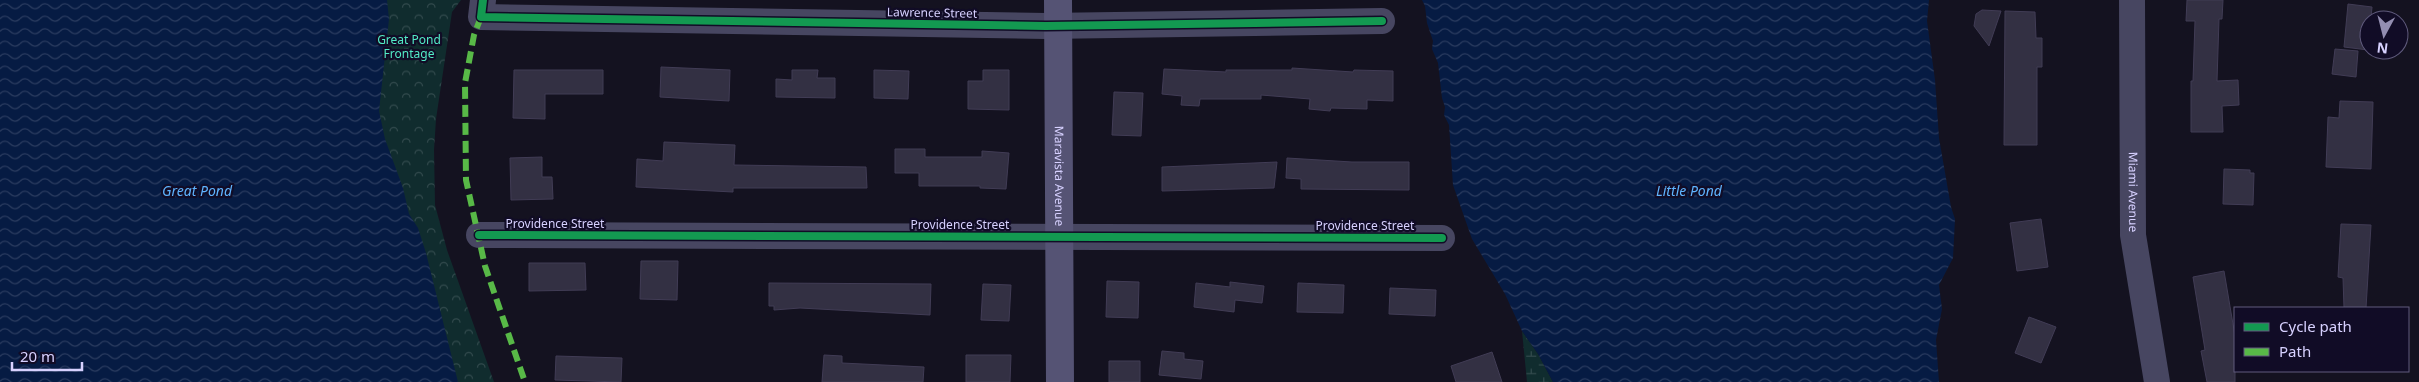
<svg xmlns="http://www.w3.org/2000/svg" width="2419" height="382" viewBox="0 0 2419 382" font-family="'Noto Sans',sans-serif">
<defs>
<pattern id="wetland-marsh" width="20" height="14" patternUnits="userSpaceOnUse" patternTransform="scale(1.25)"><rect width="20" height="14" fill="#102c2e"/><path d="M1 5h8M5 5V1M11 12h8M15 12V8" fill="none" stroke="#324a4d"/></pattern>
<pattern id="park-crowns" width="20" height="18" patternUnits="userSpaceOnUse" patternTransform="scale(1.25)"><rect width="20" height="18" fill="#102c2e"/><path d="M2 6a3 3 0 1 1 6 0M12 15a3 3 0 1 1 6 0" fill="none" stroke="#324a4d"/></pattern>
<pattern id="water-waves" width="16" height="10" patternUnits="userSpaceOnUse" patternTransform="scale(1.25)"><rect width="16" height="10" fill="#061b43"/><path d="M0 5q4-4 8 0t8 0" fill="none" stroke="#2a3b5f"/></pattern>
</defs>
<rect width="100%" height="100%" fill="#141220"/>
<!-- wetland -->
<path fill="url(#wetland-marsh)" d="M1522 331 1538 354 1553 382H1527Z"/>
<!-- park -->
<path fill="url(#park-crowns)" d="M371 0H461L452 12 436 119 434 150 435 205 447 250 494 382H434L381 192Z"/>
<!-- water -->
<path fill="url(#water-waves)" d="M0 0H387L389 19 379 111 385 139 403 188 409 214 418 228 426 253 458 382H0Z
M1422 0H1929L1927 21 1935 80 1939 138 1951 207 1955 219 1953 258 1939 285 1942 309 1936 340 1939 382H1553L1538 354 1522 331 1505 294 1472 239 1453 185 1449 125 1444 115 1445 107 1442 98 1438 63 1432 49 1433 41 1427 23 1425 6Z"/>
<!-- building -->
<path fill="#333043" stroke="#413c55" d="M2187 0H2223L2222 19H2219L2217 81 2238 80 2239 105 2222 106 2223 132H2191V81H2193L2195 21H2186Z
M2348 4 2372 7 2368 50 2344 47Z
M1982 10 2001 11 1989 46 1974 26 1976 14Z
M2005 11 2035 12 2036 38H2042V67H2037V145H2004Z
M2335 49 2358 51 2356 77 2332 74Z
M661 67 730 70 729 101 660 97Z
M1292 68 1353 72 1354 70 1393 71V101L1367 100V109L1331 108 1330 111 1309 109 1310 99 1261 95V99H1200L1199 106 1181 105 1182 96 1162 94 1164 69 1226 72V70H1292Z
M514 70H603V94H545V119L513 118Z
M792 70H818L817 78H835V98L776 97V79L792 80Z
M874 70 909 71 908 99 874 98Z
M983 70H1009V110L968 109V81H983Z
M1114 92 1143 93 1141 136 1112 135Z
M2340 101 2373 102 2371 169 2326 167 2328 117 2339 118Z
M664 142 735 145 734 165 866 167 867 188H733V192L636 187 637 159 663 161Z
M895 149H925V157H982V151L1009 153 1006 189 980 188V186H919V173H895Z
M542 157V177H552L553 199 511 200 510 158Z
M1287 158 1352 162H1409V190L1301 189V179L1286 178Z
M1277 162 1274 188 1162 191V167Z
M2224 169 2250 170V173H2254L2253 205 2223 204Z
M2041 219 2048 267 2017 271 2010 223Z
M2341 224 2371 225 2366 308H2344L2343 278 2338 277Z
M641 261H678L677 300 640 299Z
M529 263H585L586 290 529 291Z
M2224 271 2235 336V382H2207L2201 351 2205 350 2193 277Z
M1107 281 1139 282 1138 318 1106 317Z
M1230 282 1264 286 1262 303 1235 300 1234 312 1194 307 1196 283 1230 287Z
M769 283 931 284 930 315 800 308 774 310V306H769Z
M1298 283 1344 285 1343 313 1297 312Z
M983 284 1011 285 1009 321 981 320Z
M1390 288 1436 290 1435 316 1389 314Z
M2029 317 2056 327 2041 363 2015 353Z
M1162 351 1184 353V359L1203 361 1201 379 1159 375Z
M1492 352 1502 382H1456L1451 366Z
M824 355 842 356V363L924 367 923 382H822Z
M966 355H1011L1010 382H966Z
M556 356 622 358 621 382 555 380Z
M1109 361H1140V382H1109Z"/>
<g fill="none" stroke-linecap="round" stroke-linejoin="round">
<!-- street -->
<g stroke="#474661" stroke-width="26">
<path d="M483 0 481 17 1046 26 1382 21"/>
<path id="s1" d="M2132 0 2133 235 2157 382"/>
<path d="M479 235 1442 238"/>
</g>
<!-- secondary -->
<path stroke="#555374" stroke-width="28" id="s2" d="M1058 0 1060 382"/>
<!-- quiet -->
<path stroke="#58b947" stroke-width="6" stroke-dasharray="12 6" stroke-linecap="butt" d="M481 17 474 35 465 83 466 180 485 266 525 382"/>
<!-- cycleway casing -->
<g stroke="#110c26" stroke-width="11">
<path id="cycleway" d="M483 0 481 17 1046 26 1382 21
M479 235 1442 238"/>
</g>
<!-- cycleway -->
<use href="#cycleway" stroke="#139951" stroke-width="8"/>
</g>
<g text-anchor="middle" stroke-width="4.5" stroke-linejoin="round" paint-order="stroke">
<!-- street labels -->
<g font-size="12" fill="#d7d1ff" stroke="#110c26">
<text transform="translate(932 13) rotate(1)" y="4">Lawrence Street</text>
<text dy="4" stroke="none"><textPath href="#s2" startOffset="176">Maravista Avenue</textPath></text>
<text dy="4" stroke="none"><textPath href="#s1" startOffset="192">Miami Avenue</textPath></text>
<text x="555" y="228">Providence Street</text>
<text x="960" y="229">Providence Street</text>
<text x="1365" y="230">Providence Street</text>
</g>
<!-- park labels -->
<g font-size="12" fill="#52ebc6" stroke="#110c26">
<text x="409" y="44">Great Pond<tspan x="409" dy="14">Frontage</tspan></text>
</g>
<!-- water labels -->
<g font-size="14" font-style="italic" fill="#5fb4ff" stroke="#110c26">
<text x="197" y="196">Great Pond</text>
<text x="1689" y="196">Little Pond</text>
</g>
</g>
<!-- legend -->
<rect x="2234" y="307" width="175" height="65" fill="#110c26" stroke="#605b7d"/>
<rect x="2244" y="323" width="25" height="8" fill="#139951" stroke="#605b7d"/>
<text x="2279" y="332" font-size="15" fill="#d7d1ff">Cycle path</text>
<rect x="2244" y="348" width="25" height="8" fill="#58b947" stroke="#605b7d"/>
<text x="2279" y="357" font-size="15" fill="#d7d1ff">Path</text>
<!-- north arrow -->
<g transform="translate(2384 35) rotate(187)"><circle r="24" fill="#110c26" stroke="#605b7d"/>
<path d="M0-4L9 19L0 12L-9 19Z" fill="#938eb1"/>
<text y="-8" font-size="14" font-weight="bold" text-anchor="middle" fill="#d7d1ff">N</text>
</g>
<!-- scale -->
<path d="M12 362v8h70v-8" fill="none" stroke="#d7d1ff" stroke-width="2.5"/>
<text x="20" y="362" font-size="15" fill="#d7d1ff" stroke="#110c26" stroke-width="4" paint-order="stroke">20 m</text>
</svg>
